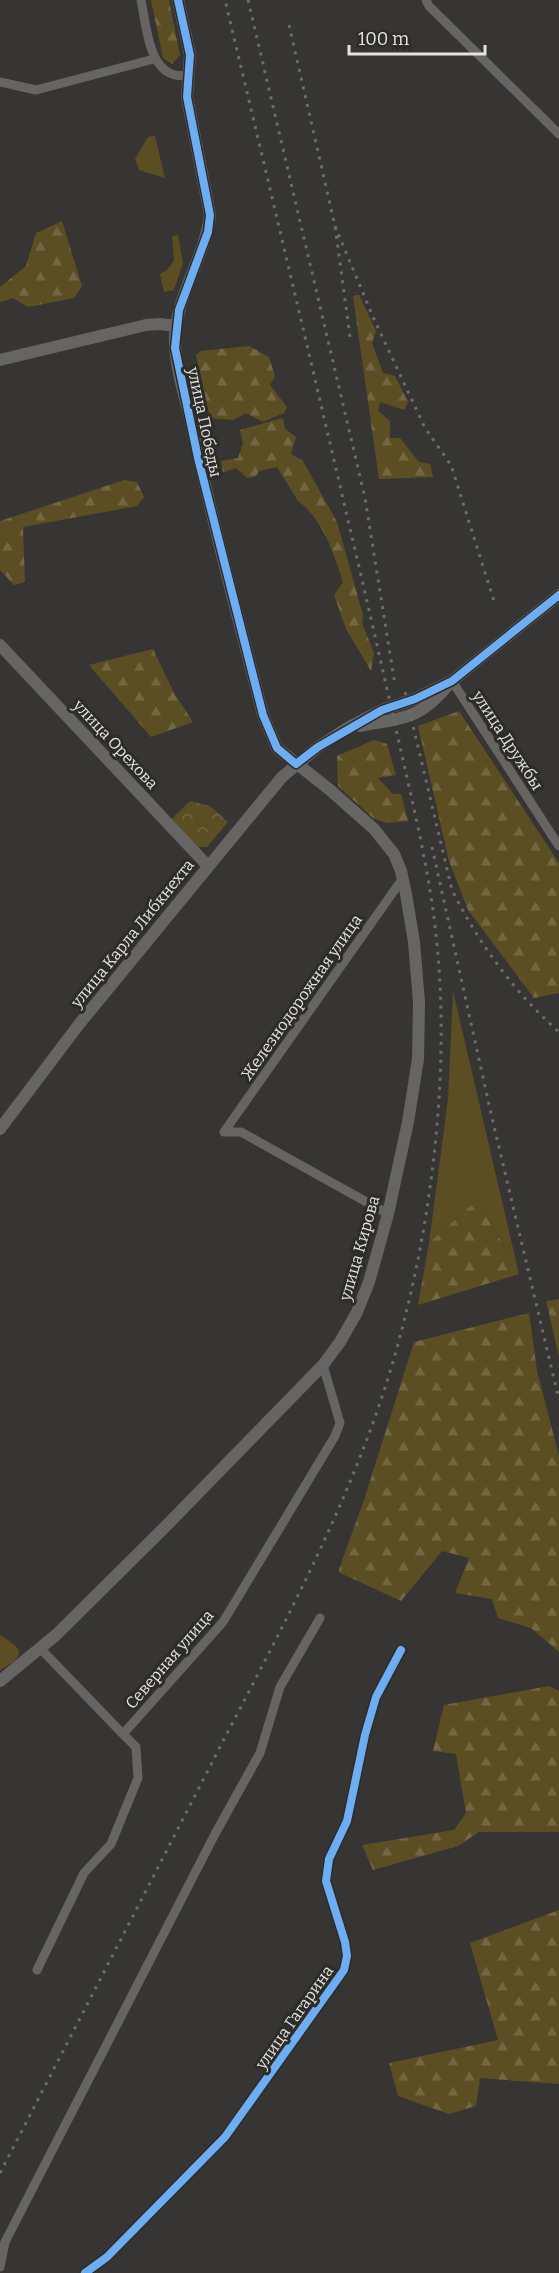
<svg xmlns="http://www.w3.org/2000/svg" width="559" height="2273" viewBox="0 0 559 2273" font-family="Bitter,serif">
<defs>
<pattern id="forest-firs" width="22" height="20" patternUnits="userSpaceOnUse" patternTransform="scale(1.5)"><rect width="22" height="20" fill="#5c4e23"/><path d="M5 1l3.5 6h-7zM16 11l3.5 6h-7z" fill="#736743"/></pattern>
<pattern id="park-crowns" width="20" height="18" patternUnits="userSpaceOnUse" patternTransform="scale(1.5)"><rect width="20" height="18" fill="#5c4e23"/><path d="M2 6a3 3 0 1 1 6 0M12 15a3 3 0 1 1 6 0" fill="none" stroke="#736743"/></pattern>
</defs>
<rect width="100%" height="100%" fill="#363533"/>
<!-- green -->
<path fill="#5c4e23" d="M155 136 165 178 139 170 135 159 148 137Z
M178 235 183 263 174 290 164 292 160 274 167 270 174 261 172 236Z
M453 991 519 1274 478 1199 429 1243 448 1099Z
M0 1635C25 1650 26 1656 0 1670Z"/>
<!-- forest -->
<path fill="url(#forest-firs)" d="M151 0H169L180 55 172 64 163 58Z
M62 221 82 286 74 298 28 307 13 298 0 302V287L26 266 36 233Z
M359 295 376 331 372 343 383 373 395 376 408 402 404 410 380 402 378 411 390 421V438H400L419 462 430 464 433 477 379 479 353 296Z
M249 346 269 357 275 376 270 385 287 407 284 413 263 422 246 413 233 420 210 418 196 355 201 351Z
M283 418 285 429 296 437 291 454 303 461 337 522 363 615 362 623 374 653 371 671 346 629 334 595 343 582C334 554 323 519 298 501L277 467 259 471 256 476 247 478 236 468 223 472 221 461 238 458 243 443 240 430Z
M124 480 137 482 144 497 137 506 23 527 25 582 14 585 0 570V521Z
M153 649 174 693 193 722 151 737 89 665Z
M459 711 559 863V993L534 998 468 910 449 861 418 726Z
M374 740 387 744 396 775 378 778 393 794H401L408 821 387 823 373 818 338 786 337 756Z
M478 1199 519 1274 418 1305 429 1243Z
M559 1299V1356L546 1301Z
M529 1313 537 1371 559 1456V1652L531 1628 498 1618 492 1599 455 1593 469 1558 442 1551 401 1601 338 1572 363 1503 414 1342Z
M549 1686 559 1691V1832H479L458 1846 373 1870 362 1845 454 1830 466 1813 456 1754 433 1751 444 1705Z
M559 1910V2084L480 2078 476 2106 449 2114 398 2096 389 2063 498 2040 470 1943Z"/>
<!-- park -->
<path fill="url(#park-crowns)" d="M190 801 210 806 228 822 207 847H197L172 819Z"/>
<g fill="none" stroke-linecap="round" stroke-linejoin="round">
<!-- street -->
<path stroke="#666564" stroke-width="9" d="M141 0C146 23 148 69 175 75 179 76 185 75 190 75
M426 0 429 6 559 134
M0 82 36 90 154 59
M452 681 559 846
M224 1132 403 878
M224 1132H241L388 1214
M40 1648 123 1734
M37 1970 84 1873 111 1844 138 1778 136 1747 123 1734 223 1622 335 1436 340 1423 323 1365
M0 2267 5 2242 215 1834 260 1753 280 1687 320 1618
M85 2273 107 2257 225 2137 344 1970 347 1956 345 1942 326 1881 329 1859 347 1821 365 1735 376 1697 401 1650"/>
<!-- secondary -->
<path stroke="#666564" stroke-width="12" d="M0 360 146 325 160 324 176 326
M0 645 207 865
M360 726C403 718 420 720 449 684
M0 1129 80 1023 282 777 318 747 349 727 382 710 415 699 452 681 559 595
M0 1681 56 1635 167 1525 323 1365 340 1342 357 1312 369 1282 388 1214 408 1122 418 1059 419 1002 414 942 406 894 401 871 394 854 374 829 330 790 277 748 263 715C239 620 213 526 193 431 187 402 174 366 175 337 177 294 205 257 210 215L187 97 190 55 178 0"/>
<!-- rail -->
<path stroke="#6c6c6b" stroke-width="3" stroke-dasharray="3 6" stroke-linecap="butt" d="M248 0 365 498 395 685
M289 25 335 226 350 337
M335 226 373 317 425 428 451 465 494 601
M405 692 452 890C479 944 514 992 559 1032
M432 847 492 1118 559 1400
M0 2173C74 2030 148 1887 222 1743 293 1607 367 1471 404 1321 434 1204 449 1064 437 944 430 871 412 801 396 729 380 658 364 587 347 516 307 344 266 172 225 0"/>
<!-- cycleway casing -->
<g stroke="#2d2c28" stroke-width="11">
<path id="cycleway" d="M178 0 190 55 187 97 210 215 208 232 179 310 175 348 198 458 263 715 277 748 296 764 318 747 382 710 415 699 452 681 559 595
M85 2273 107 2257 225 2137 344 1970 347 1956 345 1942 326 1881 329 1859 347 1821 365 1735 376 1697 401 1650"/>
</g>
<!-- cycleway -->
<use href="#cycleway" stroke="#6dadf4" stroke-width="8"/>
</g>
<g text-anchor="middle" stroke-width="6" stroke-linejoin="round" paint-order="stroke">
<!-- street labels -->
<g font-size="16" fill="#e4e3e1" stroke="#2d2c28">
<text transform="translate(205 422) rotate(78)" y="6">улица Победы</text>
<text transform="translate(508 740) rotate(57)" y="6">улица Дружбы</text>
<text transform="translate(116 744) rotate(47)" y="6">улица Орехова</text>
<text transform="translate(132 933) rotate(-51)" y="6">улица Карла Либкнехта</text>
<text transform="translate(301 997) rotate(-55)" y="6">Железнодорожная улица</text>
<text transform="translate(359 1248) rotate(-74)" y="6">улица Кирова</text>
<text transform="translate(169 1659) rotate(-49)" y="6">Северная улица</text>
<text transform="translate(294 2017) rotate(-55)" y="6">улица Гагарина</text>
</g>
</g>
<!-- scale -->
<path d="M349 45v9h136v-9" fill="none" stroke="#e4e3e1" stroke-width="3"/>
<text x="358" y="45" font-size="18" fill="#e4e3e1" stroke="#2d2c28" stroke-width="4.5" paint-order="stroke">100 m</text>
</svg>
